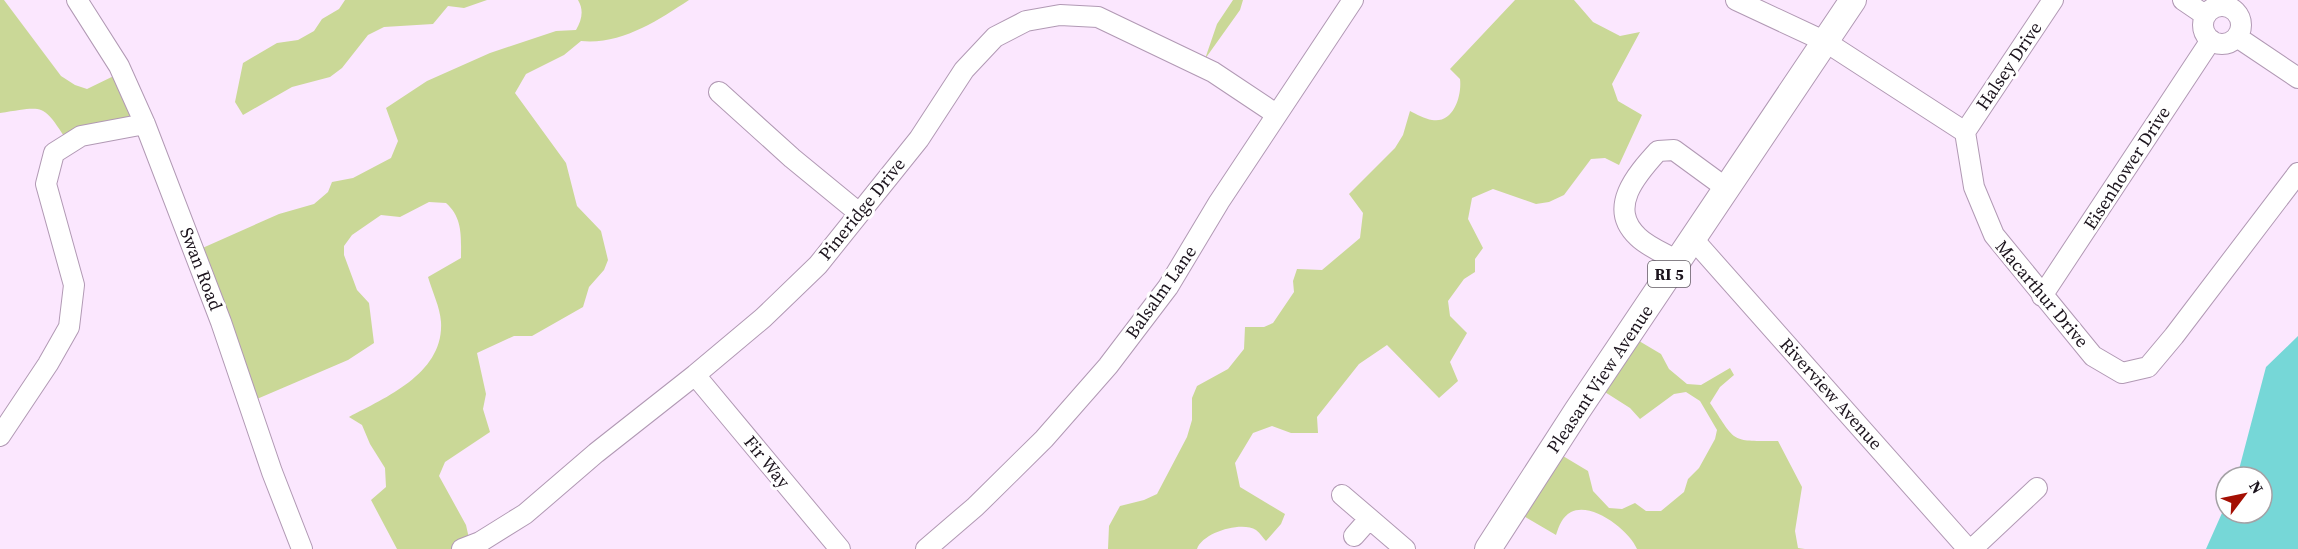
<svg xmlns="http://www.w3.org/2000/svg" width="2298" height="549" viewBox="0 0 2298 549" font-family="'Source Serif 4',serif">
<rect width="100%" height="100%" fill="#fbe7fe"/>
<!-- green -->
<path fill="#cad897" d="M0 0H4L61 76 75 85 87 89 124 71 146 121 68 142C42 103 46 106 0 113Z
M345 0H487L464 8 448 6 433 24 384 27 368 35 342 68 330 77 292 87 243 115 235 102 243 63 277 43 298 40 314 31 322 19 339 9Z
M578 0H689C657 21 621 45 581 41L564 55 526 74 515 93 566 163 577 206 601 231 608 260 604 270 589 287 583 307 532 336H514L477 353 486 394 483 409 490 432 445 462 439 476 466 525 470 543 461 549H397L371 500 386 487 385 468 370 444 362 425 349 417C387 397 444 373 441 322 440 307 432 291 428 277L461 258C461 237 463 218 446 203L429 202 400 217 381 215 352 235 344 246V255L357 290 369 303 374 343 348 360 252 401 198 250 279 214 314 204 328 192 332 182 353 178 391 158 398 141 386 108 427 81 490 53 556 31 576 30C582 20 584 10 578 0Z
M1233 0H1243L1240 10 1205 59 1217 24Z
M1515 0H1574L1593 22 1620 36 1640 32 1612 84 1618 101 1642 115 1619 165 1605 158 1591 159 1564 195 1549 202 1536 204 1493 189 1472 198 1468 219 1483 248 1475 259V272L1464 279 1448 301 1450 316 1467 333 1450 362 1458 381 1439 398 1387 345 1359 364 1317 417 1318 433H1291L1272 426 1253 433 1235 463 1240 487 1285 514 1281 524 1266 541C1263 538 1260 533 1256 530 1242 521 1203 532 1197 549H1108L1109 526 1120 506 1144 500 1157 494 1187 437 1192 420V398L1197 386 1228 369 1244 349 1245 327H1264L1273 323 1294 292 1293 281 1297 269 1322 270 1360 238 1363 213 1349 194 1395 148 1403 135 1410 111C1416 114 1425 119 1432 120 1454 124 1462 95 1460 79L1450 69Z
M1629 335 1661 354 1669 369 1687 384 1701 385 1730 368 1734 375 1720 387 1710 403C1737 443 1729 441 1778 441L1802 487 1795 531 1798 548 1805 549H1637C1630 531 1592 501 1571 512 1562 517 1559 526 1556 535L1515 511 1553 450 1588 471 1593 491 1609 508 1622 509 1635 503 1646 511H1661L1684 492 1688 479 1699 468 1715 439 1717 430 1700 401 1686 392 1674 394 1640 419 1630 408 1597 387Z"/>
<!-- water -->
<path fill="#76d7d7" d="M2298 336V549H2206L2226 504V513H2262V477H2237L2266 367Z"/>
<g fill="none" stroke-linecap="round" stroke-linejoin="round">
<!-- minor casing -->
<g stroke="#b199b4" stroke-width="22">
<path id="minor" d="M77 0 119 66 145 124 221 322 272 472 302 549
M1736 0 1826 42 1965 132 1974 187 1994 235 2093 356 2122 373 2148 367 2174 336 2298 173
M2183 0 2205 15
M2203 25a19 19 0 1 1 38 0a19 19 0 1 1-38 0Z
M2237 37 2298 78
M719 92 792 158 859 213
M1965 132 2053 0
M1693 239 1968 549
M1678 261C1666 254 1648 247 1638 237 1607 208 1636 175 1658 151L1674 150 1726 188
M2042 296 2211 40
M695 375 840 549
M0 436 48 364 69 327 74 285 46 184 54 153 81 136 145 124
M1342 495 1405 549
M1354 536 1369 519
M462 549 480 542 525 514 596 453 695 375 763 318 818 265 919 139 964 70 995 37 1026 21 1060 15 1098 17 1213 72 1276 114
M926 549 975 507 1044 439 1108 366 1168 287 1219 202 1353 0
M1972 549 2037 488"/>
</g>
<!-- major casing -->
<g stroke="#b199b4" stroke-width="28">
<path id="major" d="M1488 549 1577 411 1853 0"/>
</g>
<!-- minor -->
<use href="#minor" stroke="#fff" stroke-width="20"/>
<!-- major -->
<use href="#major" stroke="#fff" stroke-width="26"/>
</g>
<g text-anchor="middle" stroke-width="6" stroke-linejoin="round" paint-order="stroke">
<!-- shield labels -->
<rect fill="#fff" stroke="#605a61" stroke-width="1.5" x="1648" y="261" width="42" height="26" rx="4.5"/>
<g font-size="16" font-weight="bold" fill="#1c141d">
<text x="1669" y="280">RI 5</text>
</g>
<!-- street labels -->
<g font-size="18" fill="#1c141d" stroke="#fff">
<text transform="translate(2009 66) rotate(-56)" y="6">Halsey Drive</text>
<text transform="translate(2127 168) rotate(-57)" y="6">Eisenhower Drive</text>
<text transform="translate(862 209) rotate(-51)" y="6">Pineridge Drive</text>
<text transform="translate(201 269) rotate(69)" y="6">Swan Road</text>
<text transform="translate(1161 292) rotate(-55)" y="6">Balsalm Lane</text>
<text transform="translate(2042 294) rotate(50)" y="6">Macarthur Drive</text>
<text transform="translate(1600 379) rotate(-56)" y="6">Pleasant View Avenue</text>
<text transform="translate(1831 394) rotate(48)" y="6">Riverview Avenue</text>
<text transform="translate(767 462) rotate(51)" y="6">Fir Way</text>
</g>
</g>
<!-- north arrow -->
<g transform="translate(2244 495) rotate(58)"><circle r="28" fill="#ffffff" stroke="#a4a1a5" stroke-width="1.5"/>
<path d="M0-4.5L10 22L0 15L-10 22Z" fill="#a40f03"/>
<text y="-9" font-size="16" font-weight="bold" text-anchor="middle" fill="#1c141d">N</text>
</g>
</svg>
